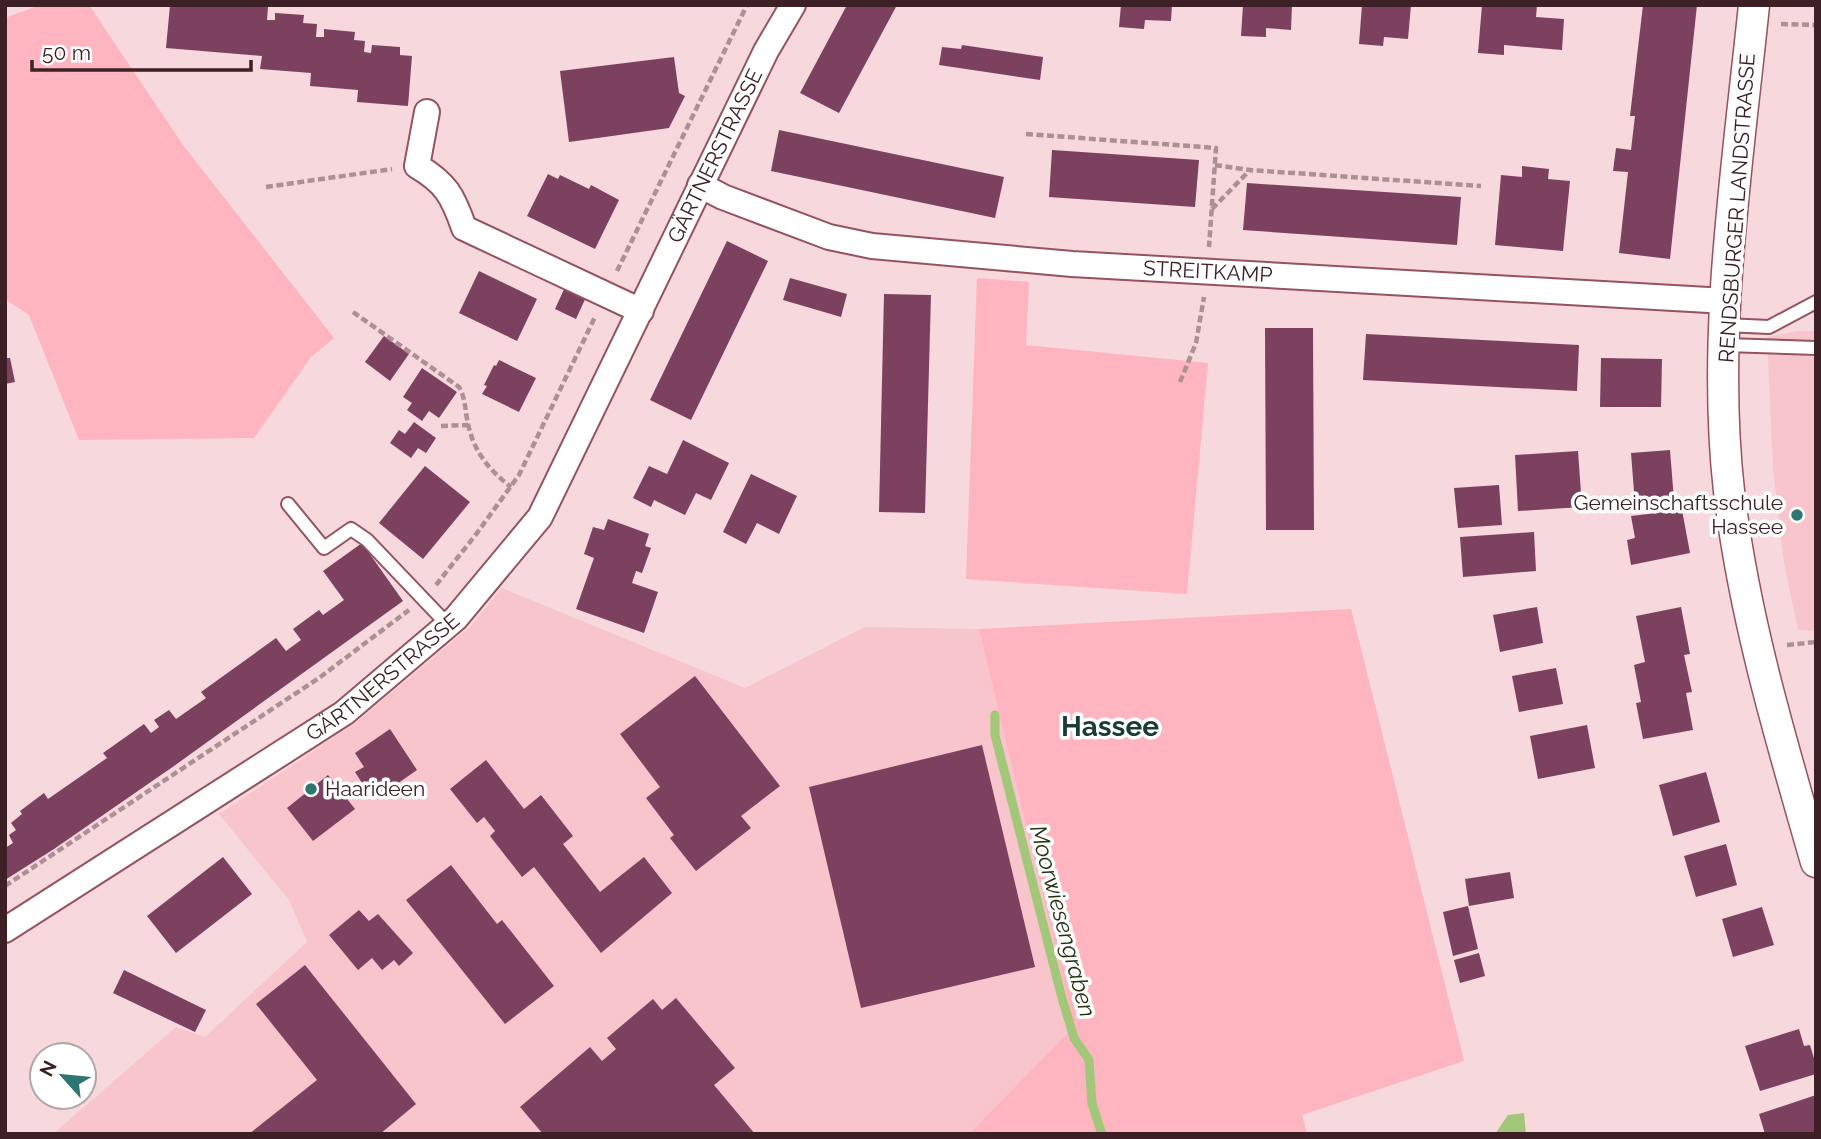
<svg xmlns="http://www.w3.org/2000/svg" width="1821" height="1139" viewBox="0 0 1821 1139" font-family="Raleway,sans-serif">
<rect width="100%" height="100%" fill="#f7d8dc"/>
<!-- built -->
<path fill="#f7c5cb" d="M1799 331H1816V631L1798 630 1784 563 1773 468 1767 337Z
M502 588 745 688 865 627 979 629 1074 1028 969 1134H53L176 1027 205 1037 307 942 289 900 219 814 354 724 471 626Z"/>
<!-- green -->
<path fill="#feb5bf" d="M40 5H89L183 145 334 338 311 357 254 438 79 440 29 315 5 299V18Z
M977 278 1029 282 1026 345 1208 363 1187 594 966 579Z
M1351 609 1464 1061 1302 1115 1307 1134H969L1074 1027 979 629Z"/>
<!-- water -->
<path fill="#a2c778" d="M1524 1113 1526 1134H1495L1508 1115Z"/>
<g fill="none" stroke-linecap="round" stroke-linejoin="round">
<!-- stream -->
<path stroke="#a2c778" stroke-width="9" d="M995 715V735L1062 998 1074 1038 1089 1060 1092 1104 1102 1134"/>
</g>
<!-- building -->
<path fill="#7b415f" d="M170 5 268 7 267 20H275V13L304 15 303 23 317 24 316 37H324V29L355 32 354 40 365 41 364 52 371 53 372 45 400 47V55L412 56 408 106 357 102 358 90 310 86 311 73 260 69 262 56 166 48Z
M847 5H897L839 113 800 93Z
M1121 5H1172L1171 21 1145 20 1144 29 1119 27Z
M1243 5H1292L1291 30 1266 28V37L1241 36Z
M1362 5H1411L1408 39 1384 37 1383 46 1359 44Z
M1482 5H1537L1536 17 1564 19 1562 50 1504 45V55L1478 53Z
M1643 5H1697L1670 259 1619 253 1628 172 1613 171 1616 148 1631 150 1635 116H1630Z
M962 45 1043 57 1040 80 939 65 942 47 961 49Z
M674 57 679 93 685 96 669 128 569 142 560 71Z
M779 130 1004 177 995 218 771 171Z
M1052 150 1199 160 1195 207 1049 197Z
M1522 166 1549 169 1548 179 1570 181 1563 251 1495 245 1501 175 1522 177Z
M548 174 558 179 560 175 589 189 591 185 619 200 595 249 527 216Z
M1247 183 1461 197 1457 245 1243 230Z
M727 241 768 261 691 420 650 400Z
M479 271 537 299 517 341 459 313Z
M790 278 847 294 841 317 783 300Z
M566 285 587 295 576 319 555 309Z
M884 294 931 295 925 513 879 512Z
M1265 328H1313L1314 530H1266Z
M1366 334 1579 345 1577 391 1363 380Z
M384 336 409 354 390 381 365 362Z
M5 358H10L15 382 5 384Z
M1601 358 1662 359 1661 407H1600Z
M499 360 536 378 519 412 482 394 487 386 484 385 494 365 496 366Z
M422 368 457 392 439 418 429 411 422 421 407 410 412 403 403 397Z
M414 422 436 438 426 453 418 448 411 458 390 443 399 430 405 434Z
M683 440 729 463 711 500 696 493 685 515 654 500 651 507 633 498 649 466 667 474Z
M1670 450 1674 500 1635 504 1631 453Z
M1578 451 1582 507 1518 511 1515 455Z
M425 466 470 502 423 559 379 523Z
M751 474 797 496 779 534 757 523 746 544 723 532Z
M1499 485 1502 525 1458 528 1454 488Z
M1682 510 1690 553 1631 565 1627 540 1635 538 1631 516Z
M608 519 649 534 645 546 651 548 642 573 636 571 632 583 658 592 644 633 576 609 594 558 584 554 593 527 604 530Z
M1534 532 1536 571 1463 577 1460 537Z
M362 543 403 601 174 766 54 849 5 880V848L13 843 9 835 16 830 11 823 22 814 20 811 44 793 48 799 107 758 103 753 144 724 151 733 159 727 154 720 169 710 176 719 206 698 201 692 276 638 286 651 301 640 293 629 319 610 323 615 344 600 323 571Z
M1537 607 1543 643 1500 652 1493 615Z
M1681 607 1690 654 1684 655 1692 692 1686 693 1693 730 1643 739 1636 703 1641 702 1634 665 1645 662 1636 616Z
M1556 668 1563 704 1519 712 1512 676Z
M695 676 780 786 741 816 751 828 696 871 670 838 674 835 646 798 660 787 620 734Z
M1587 725 1595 768 1538 779 1530 736Z
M390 729 417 770 381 795 372 781 364 786 355 772 364 767 355 753Z
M982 745 1035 967 861 1008 809 787Z
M486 760 524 809 541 795 573 836 563 844 600 892 644 857 672 893 601 953 534 867 522 877 490 836 495 831 484 817 477 823 450 789Z
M1706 772 1720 822 1673 836 1659 785Z
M328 775 355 809 313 841 287 808Z
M1726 844 1737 885 1696 897 1684 856Z
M223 857 252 894 176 953 147 916Z
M451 865 497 924 502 920 554 986 505 1024 406 900Z
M1510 872 1514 898 1469 906 1465 879Z
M1468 906 1478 949 1453 956 1443 912Z
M1762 907 1774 945 1733 957 1722 919Z
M359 910 369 921 378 914 413 953 399 966 394 960 382 970 372 958 358 970 329 935Z
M1479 953 1485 976 1460 983 1454 960Z
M305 965 416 1104 380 1134H249L317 1080 256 1004Z
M124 970 206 1010 195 1032 113 993Z
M676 998 735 1068 714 1085 755 1134H543L520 1107 590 1047 602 1061 616 1049 607 1038 653 999 662 1010Z
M1799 1029 1804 1046 1810 1045 1816 1065V1074L1760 1091 1745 1046Z
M1816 1095V1134H1765L1759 1114Z"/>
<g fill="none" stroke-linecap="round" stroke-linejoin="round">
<!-- service casing -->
<g stroke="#94535e" stroke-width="16">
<path id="service" d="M1725 325 1769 327 1816 302
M1725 345 1816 348
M288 504 324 548 351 529 367 540 448 625"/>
</g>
<!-- minor casing -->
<g stroke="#94535e" stroke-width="28">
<g id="minor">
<path d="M427 112 417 166C446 183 453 196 464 228L641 311"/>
<path id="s1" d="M700 185 723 197 829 237 872 246 1072 264 1726 301"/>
<path id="s2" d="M5 930 344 713 456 618 540 517 766 51 793 5"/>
</g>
</g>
<!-- tertiary casing -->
<g stroke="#94535e" stroke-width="33">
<path id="tertiary" d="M1754 5C1738 162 1711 334 1729 491 1744 618 1781 740 1816 862"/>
</g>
<!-- path -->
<path stroke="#ad9094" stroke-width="4.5" stroke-dasharray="7 3.5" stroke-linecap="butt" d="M1781 24 1816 25
M1026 134 1216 148 1209 247
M1215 165 1250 170 1481 186
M266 187 392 169
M1212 209 1250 170
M617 271 747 5
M353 312 459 387C466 399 465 411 468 424 474 452 489 470 511 487
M1180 382 1196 343 1204 297
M441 426 468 425
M436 585 477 533 519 475 595 317
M1787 645 1816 642
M5 886 319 678 409 610"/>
<!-- service -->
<use href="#service" stroke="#fff" stroke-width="12"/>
<!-- minor -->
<use href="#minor" stroke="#fff" stroke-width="24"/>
<!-- tertiary -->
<use href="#tertiary" stroke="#fff" stroke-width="30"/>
</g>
<!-- markers -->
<g fill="#2d7671" stroke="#fff" stroke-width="2.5">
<circle cx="1797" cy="515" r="7"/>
<circle cx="311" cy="789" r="7"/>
</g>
<g text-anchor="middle" stroke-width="7" stroke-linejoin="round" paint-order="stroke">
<!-- street labels -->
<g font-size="21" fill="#3c2025" stroke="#fff">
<text dy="7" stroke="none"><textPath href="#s2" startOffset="1082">GÄRTNERSTRASSE</textPath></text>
<text transform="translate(1737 208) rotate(-86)" y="7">RENDSBURGER LANDSTRASSE</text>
<text dy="7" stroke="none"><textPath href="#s1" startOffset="520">STREITKAMP</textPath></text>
<text dy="7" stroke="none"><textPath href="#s2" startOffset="455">GÄRTNERSTRASSE</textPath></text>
</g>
<!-- poi labels -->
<g font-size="21" fill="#3c2025" stroke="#fff" text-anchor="end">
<text x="1783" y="510">Gemeinschaftsschule<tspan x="1783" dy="24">Hassee</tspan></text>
<text x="325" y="796" text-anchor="start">Haarideen</text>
</g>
<!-- water labels -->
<g font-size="23" font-style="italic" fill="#223110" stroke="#fff">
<text transform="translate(1063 921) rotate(75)" y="8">Moorwiesengraben</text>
</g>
<!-- district labels -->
<g font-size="28" font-weight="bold" fill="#193c39" stroke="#fff">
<text x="1110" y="736">Hassee</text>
</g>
</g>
<!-- border -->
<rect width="1821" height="1139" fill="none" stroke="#3c2025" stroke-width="14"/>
<!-- north arrow -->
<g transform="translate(63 1076) rotate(297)"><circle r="33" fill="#ffffff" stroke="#b1a6a8" stroke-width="2"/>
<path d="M0-5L12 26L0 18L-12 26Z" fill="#2d7671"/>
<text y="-10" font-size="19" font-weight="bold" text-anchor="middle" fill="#3c2025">N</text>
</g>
<!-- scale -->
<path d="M32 60v10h219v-10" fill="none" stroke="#3c2025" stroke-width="3.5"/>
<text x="42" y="60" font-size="21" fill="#3c2025" stroke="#ffffff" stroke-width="5" paint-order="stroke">50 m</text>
</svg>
